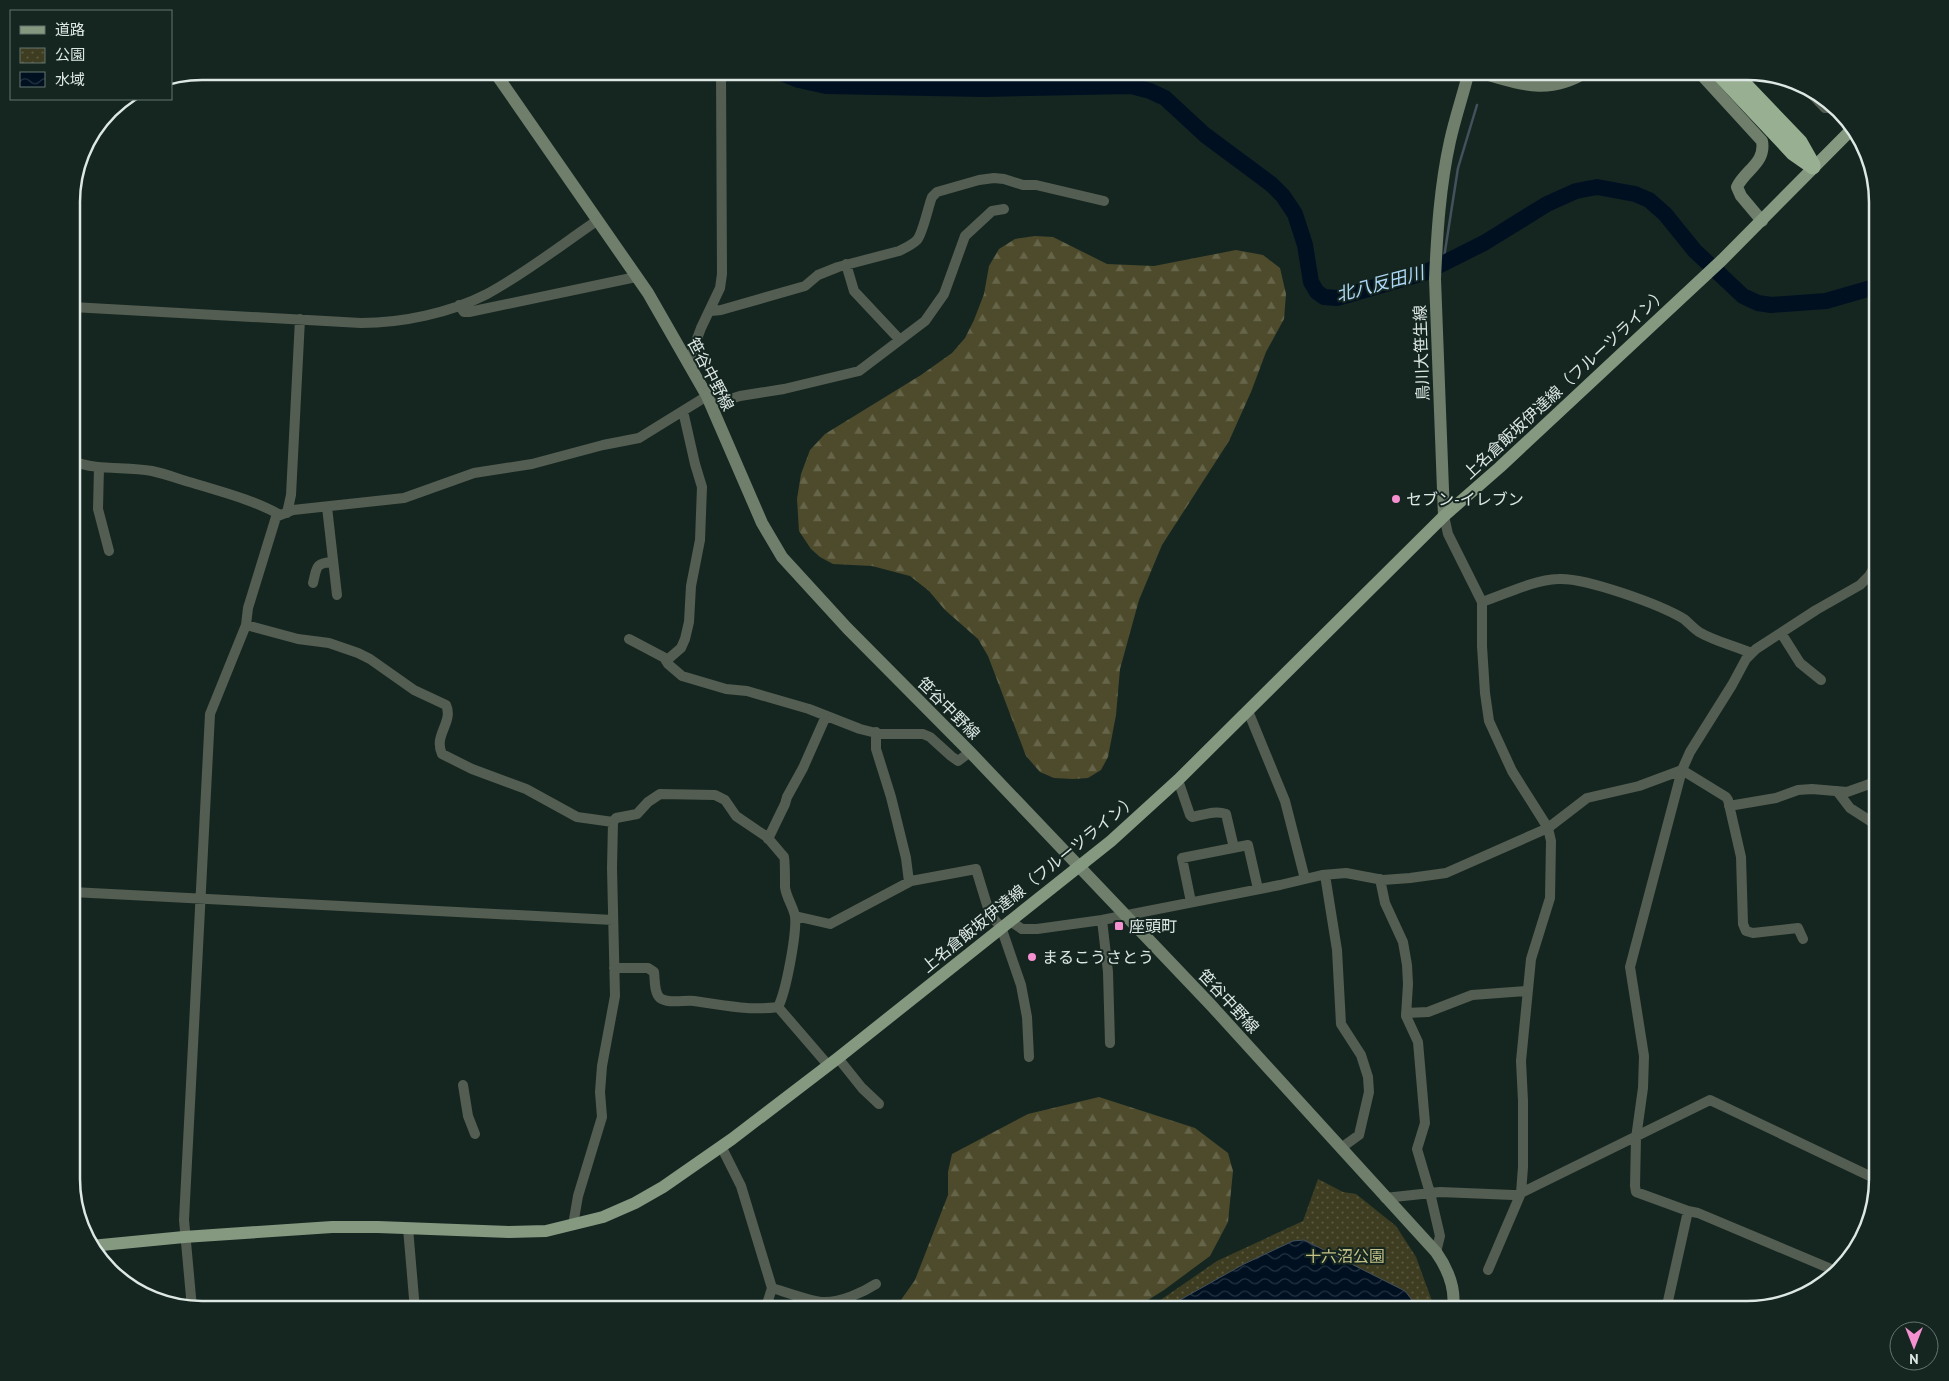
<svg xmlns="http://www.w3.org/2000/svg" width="1949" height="1381" viewBox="0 0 1949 1381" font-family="'PT Sans','Noto Sans JP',sans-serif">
<defs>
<pattern id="forest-firs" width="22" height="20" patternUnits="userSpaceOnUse" patternTransform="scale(1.25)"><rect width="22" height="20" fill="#4d4b2c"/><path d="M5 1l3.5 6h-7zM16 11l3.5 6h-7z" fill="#66654a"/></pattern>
<pattern id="park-dots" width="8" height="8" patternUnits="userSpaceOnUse" patternTransform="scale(1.25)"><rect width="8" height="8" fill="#3e3d21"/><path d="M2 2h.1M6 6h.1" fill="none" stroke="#595941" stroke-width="1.8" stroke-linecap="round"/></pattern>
<pattern id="water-waves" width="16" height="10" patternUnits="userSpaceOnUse" patternTransform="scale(1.25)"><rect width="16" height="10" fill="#001021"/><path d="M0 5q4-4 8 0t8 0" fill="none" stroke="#253341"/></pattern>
</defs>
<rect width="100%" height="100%" fill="#152621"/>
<!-- forest -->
<path fill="url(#forest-firs)" d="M1035 236 1053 237 1107 264 1154 266 1236 250 1263 255 1280 268 1286 294 1284 319 1266 352 1251 392 1229 441 1162 545 1139 600 1120 669 1116 715 1108 757 1101 770 1088 778 1073 779 1054 778 1040 772 1026 756 988 656 978 639 945 610 929 591 910 576 872 566 833 564 820 557 811 549 799 531 797 499 801 474 810 450 825 434 921 375 952 353 965 338 974 320 984 294 989 266 999 249 1015 239Z
M1099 1097 1195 1128 1228 1153 1233 1171 1228 1222 1210 1256 1164 1290 1132 1310H894L915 1280 948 1195V1172L952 1154 1028 1114Z"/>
<!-- park -->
<path fill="url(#park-dots)" d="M1318 1179 1343 1192 1356 1194 1396 1226 1416 1257 1432 1301 1433 1310H1146L1217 1261 1303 1221Z"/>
<!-- water -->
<path fill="url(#water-waves)" stroke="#42515c" d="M1304 1240 1405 1291 1412 1300 1416 1310H1162L1244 1264 1293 1241Z"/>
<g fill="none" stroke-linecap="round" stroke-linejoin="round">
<!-- stream -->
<path stroke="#42515c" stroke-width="2.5" d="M1443 264 1458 168 1477 105"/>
<!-- river -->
<path stroke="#001021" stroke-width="16" d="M776 71 799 80 826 86 982 89 1131 86 1150 91 1165 98 1205 135 1271 184 1283 196 1295 214 1305 245 1311 282 1317 292 1324 297 1337 298 1424 273 1484 243 1547 204 1576 191 1597 187 1635 194 1649 200 1665 214 1695 251 1743 296 1758 303 1771 305 1826 301 1878 286"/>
<!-- street -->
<path stroke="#545d51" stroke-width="10" d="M1137 71V75
M1804 86 1825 108H1834
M846 264 854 291 900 340
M459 305 464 312H469L636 277
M72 307 361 323C402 323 450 313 487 294 526 273 561 245 598 220
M711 311 721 310 805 286 818 275 838 267 899 251C905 248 912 245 917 240 923 233 928 207 932 197L937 192 979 180 994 178 1004 179 1023 185H1036L1104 201
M688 363 701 328 720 288 722 274 721 71
M711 405 740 396 784 389 859 371 925 321 944 294 965 236 992 211 1004 209
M72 461C98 471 125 466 152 471 166 474 179 479 193 483 222 492 254 500 280 515
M99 467 98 509 109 551
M327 507 337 595
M287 513 291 495 300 319
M1444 516 1448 534 1482 602V646L1485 693 1489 721 1512 771 1548 828 1551 841 1550 898 1531 959 1521 1061 1523 1101V1167L1521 1193 1488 1270
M313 583C317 567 315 563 333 562
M1482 602C1506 594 1533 580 1558 579 1585 577 1661 605 1684 619 1689 623 1693 628 1699 632 1714 641 1735 646 1751 653
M246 625 298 639 329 643 358 653 370 659 414 690 446 705C454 722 433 735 442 754L472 769 526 789 577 817 613 822 612 868 615 996 602 1066 600 1092 602 1117 578 1196 573 1225
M1781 633 1800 663 1821 680
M629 639 665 658 668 664 682 676 726 689 747 691 809 709 860 729 880 734H923L930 737 951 756 958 761 970 752
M666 661 681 648 685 639 689 622 691 586 700 540 702 487 695 464 683 411
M1248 711 1285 801 1305 879
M876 732V749L891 797 906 858 909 882
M1178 780 1190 815 1192 817C1203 815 1215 810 1226 814L1234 848
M1837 791 1850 808 1878 826
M1729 806 1776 798 1798 790 1812 789 1847 792 1878 781
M613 822 616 818 637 814 648 802 660 794 715 795 725 800 736 816 767 837 784 857C785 859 785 881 785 887 786 897 793 906 795 916 797 933 786 992 778 1007 752 1011 720 1005 694 1001 684 1000 668 1004 660 998 654 993 655 979 654 972L648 968H614
M768 839 785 804 787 797 803 768 826 716
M1325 875 1337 950 1341 1024 1361 1055 1368 1077 1369 1092 1359 1135 1341 1148
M1380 879 1385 903 1403 942 1407 965 1408 984 1406 1016 1418 1042 1425 1123 1417 1149 1430 1193 1440 1236 1436 1252
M72 892 613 920
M1191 902 1182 858 1248 845 1258 889
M795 916 830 924 911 881 976 869 987 905 992 917 1001 927 1021 985 1027 1017 1029 1057
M1102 920 1108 972 1110 1043
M1010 921 1022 929H1037L1102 920 1280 885 1322 875 1346 873 1383 880 1410 878 1446 873 1548 828 1587 798 1639 786 1682 770 1690 752 1732 685 1746 659 1756 649 1816 610 1860 585 1869 576 1878 561
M1803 939 1798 928 1753 933 1746 931 1743 924 1741 857 1728 800 1726 797 1682 770 1630 967 1644 1056 1643 1088 1636 1138 1635 1186 1636 1192 1688 1211 1698 1213 1836 1271
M778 1007 828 1065
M1406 1013 1428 1012 1472 995 1527 991
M838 1058 862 1088 879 1104
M463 1085 468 1116 475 1134
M721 1146 741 1186 772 1288C783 1291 815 1303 825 1302 841 1302 862 1293 876 1284
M1385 1198 1440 1192 1513 1195 1521 1193 1710 1100 1878 1180
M408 1228 415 1310
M192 1308 184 1220 210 714 246 625 248 608 276 517 293 510 404 498 474 473 532 464 603 445 639 438 707 396
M765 1310 772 1288
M1666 1310 1688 1211"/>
<!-- secondary -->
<path stroke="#707e6c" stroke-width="12" d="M494 71 648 293 707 396 762 523 782 557 847 628 970 752 1210 1004 1436 1252C1448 1269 1456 1288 1453 1310
M1475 71C1518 83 1547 97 1588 71
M1698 71 1762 141C1766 163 1745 170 1737 187L1741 196 1762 221
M1444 516 1435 279C1437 233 1440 186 1450 141 1455 118 1463 95 1469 71"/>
<!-- primary -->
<path stroke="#859880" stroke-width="12" d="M91 1246 184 1237 332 1227H378L509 1232 546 1231 603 1217 635 1203 663 1187 732 1139 838 1058 1111 841 1178 780 1444 516 1500 467 1722 260 1852 129"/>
<!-- highway -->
<path stroke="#98af92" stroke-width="15" d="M1716 71 1793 153 1813 167
M1732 71 1800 142 1813 165"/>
</g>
<!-- markers -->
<g fill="#f590d1" stroke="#152621" stroke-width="2">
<circle cx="1396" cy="499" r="5"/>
<rect x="1114" y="921" width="10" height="10" rx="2.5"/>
<circle cx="1032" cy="957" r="5"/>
</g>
<g text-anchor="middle" stroke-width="4" stroke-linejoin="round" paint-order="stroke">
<!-- street labels -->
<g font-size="16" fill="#dde8e4" stroke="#152621">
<text transform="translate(1421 353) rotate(-92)" y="6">鳥川大笹生線</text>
<text transform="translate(711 374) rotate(62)" y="6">笹谷中野線</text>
<text transform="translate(1565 383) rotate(-43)" y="6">上名倉飯坂伊達線（フルーツライン）</text>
<text transform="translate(949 708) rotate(45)" y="6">笹谷中野線</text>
<text transform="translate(1029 883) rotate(-39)" y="6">上名倉飯坂伊達線（フルーツライン）</text>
<text transform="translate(1229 1001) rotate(47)" y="6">笹谷中野線</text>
</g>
<!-- poi labels -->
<g font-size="16" fill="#dde8e4" stroke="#152621" text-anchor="start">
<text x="1406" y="505">セブン-イレブン</text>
<text x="1129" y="932">座頭町</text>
<text x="1042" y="963">まるこうさとう</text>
</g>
<!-- park labels -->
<g font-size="16" fill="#c4c186" stroke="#152621">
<text x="1345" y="1262">十六沼公園</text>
</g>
<!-- water labels -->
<g font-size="18" font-style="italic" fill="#aed9f8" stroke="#152621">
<text transform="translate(1380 284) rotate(-15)" y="6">北八反田川</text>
</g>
</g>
<!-- crop -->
<path d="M0 0H1949V1381H0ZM202 80H1747A122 122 0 0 1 1869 202V1179A122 122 0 0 1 1747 1301H202A122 122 0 0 1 80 1179V202A122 122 0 0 1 202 80Z" fill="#152621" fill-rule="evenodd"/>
<path fill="none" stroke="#dde8e4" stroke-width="2.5" d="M202 80H1747A122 122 0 0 1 1869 202V1179A122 122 0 0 1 1747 1301H202A122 122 0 0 1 80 1179V202A122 122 0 0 1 202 80Z"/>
<!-- legend -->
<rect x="10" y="10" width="162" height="90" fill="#152621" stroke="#65746f"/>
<rect x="20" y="26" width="25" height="8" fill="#859880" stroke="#65746f"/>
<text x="55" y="35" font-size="15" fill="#dde8e4">道路</text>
<rect x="20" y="48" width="25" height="15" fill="url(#park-dots)" stroke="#65746f"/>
<text x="55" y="60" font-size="15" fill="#dde8e4">公園</text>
<rect x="20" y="72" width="25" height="15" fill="url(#water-waves)" stroke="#65746f"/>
<text x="55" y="85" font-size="15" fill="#dde8e4">水域</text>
<!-- north arrow -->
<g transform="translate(1914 1346) rotate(180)"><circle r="24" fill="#152621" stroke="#65746f"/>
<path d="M0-4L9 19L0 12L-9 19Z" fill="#f590d1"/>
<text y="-8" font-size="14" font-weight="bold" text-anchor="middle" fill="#dde8e4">N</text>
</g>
</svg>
